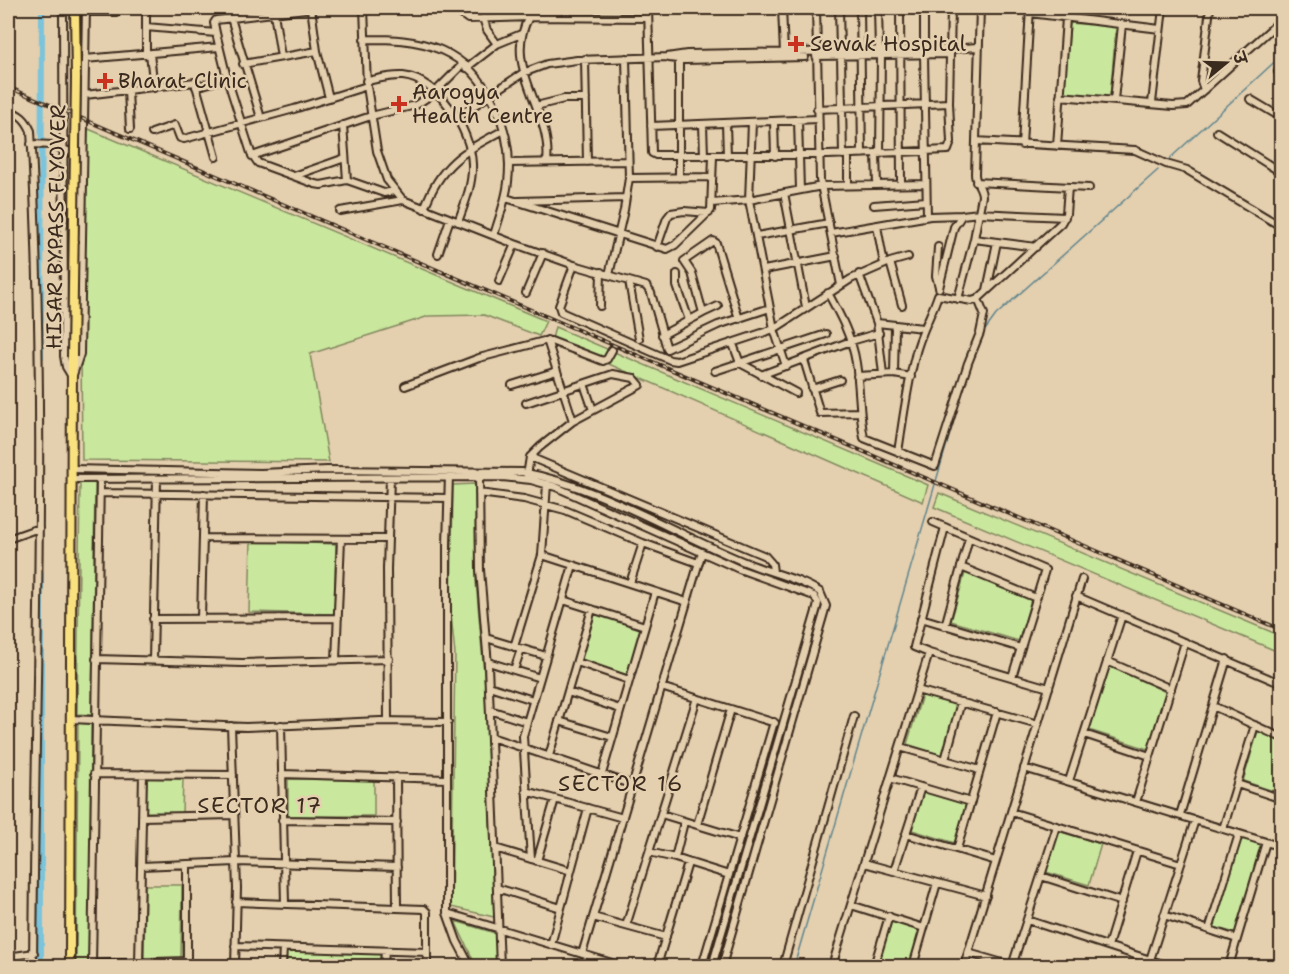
<svg xmlns="http://www.w3.org/2000/svg" width="1289" height="974" viewBox="0 0 1289 974" font-family="'Shantell Sans','Playpen Sans Deva',sans-serif">
<rect width="100%" height="100%" fill="#e4cfae"/>
<filter id="ink" filterUnits="userSpaceOnUse"><feTurbulence type="fractalNoise" baseFrequency=".0167" numOctaves="2"/><feDisplacementMap in="SourceGraphic" scale="12" xChannelSelector="R" yChannelSelector="G"/><feConvolveMatrix kernelMatrix="1 2 1 2 8 2 1 2 1" color-interpolation-filters="sRGB"/></filter>
<g filter="url(#ink)">
<!-- green -->
<path fill="#cae79e" stroke="#82885e" stroke-width="1.5" d="M1070 23 1116 27 1110 98 1064 94Z
M79 125 546 321 539 336 484 315 429 316 310 354 329 462 82 460Z
M555 327 928 485 923 502 552 339Z
M80 483H95L92 715 77 714Z
M475 484 476 581 485 686 494 917 451 907 455 654 451 614 453 485Z
M939 493 1281 636V653L934 507Z
M251 541 336 544 334 614 249 612Z
M965 573 1031 600 1019 641 951 621Z
M595 614 641 628 627 675 581 661Z
M1110 666 1166 692 1148 749 1089 730Z
M922 695 957 705 942 755 907 744Z
M78 723 91 724 89 966H76Z
M1258 731 1281 742 1282 787 1280 793 1243 781Z
M147 778 183 779 182 813 146 812Z
M288 779 374 780V816H288Z
M923 791 966 804 955 843 912 830Z
M1058 831 1101 844 1089 885 1046 872Z
M1241 838 1262 844 1235 933 1214 927Z
M145 885H182L181 958H144Z
M455 921 495 933 497 966H476Z
M891 921 920 930 909 966H878Z
M285 951 380 953V966H285Z"/>
<g fill="none" stroke-linecap="round" stroke-linejoin="round">
<!-- stream -->
<path stroke="#61868f" stroke-width="1.5" d="M1166 162 1282 55
M983 333 996 315 1158 170
M794 966 965 382"/>
<!-- canal -->
<path stroke="#7bc4db" stroke-width="6" d="M41 357 42 8
M41 966V574"/>
<!-- minor-tunnel -->
<path stroke="#c2ae91" stroke-width="6" stroke-dasharray="6 3" stroke-linecap="butt" d="M612 350 615 342"/>
<!-- minor casing -->
<g stroke="#3b2a1e" stroke-width="10">
<path id="minor" d="M63 8 64 356 66 367 72 377
M311 8 317 51 329 98
M364 8 367 86 377 151 387 180 403 200 515 244 574 265 646 286 651 293 667 349 718 325 770 308
M648 8 652 153 656 155H828L948 150 951 142 949 103 951 8
M782 8 784 53
M816 8 820 180 841 285
M839 8 840 51
M860 8 862 154
M878 8 879 51
M900 8 901 184
M924 8V49
M457 11 468 19 529 17 648 18
M85 12H116L121 8
M274 13 281 57
M1030 13 1160 29
M529 17C501 67 553 111 547 162
M231 18 261 118
M483 18 487 30 497 44
M146 27 216 33 214 23 216 20 313 8
M216 33 227 78 251 153 258 163 315 184 321 185 347 180
M364 39C391 39 415 39 441 50 489 71 514 132 508 182 506 200 499 218 494 235
M150 54 154 88
M146 55V9
M924 55 927 216
M816 56 950 54
M841 56 843 155
M669 58 686 60 805 57
M679 58V178
M85 59 219 47
M585 59 587 162
M243 64 317 51
M466 68 497 44 521 34
M1278 72 1282 74
M366 81C378 79 391 75 403 76 439 80 471 130 472 164 473 184 465 203 458 222
M196 87 227 78
M1204 90 1201 81 1210 8
M128 91 130 129
M85 95 195 82 216 157
M1060 96 1173 106 1187 105 1282 19
M1250 99 1282 118
M1114 100 1122 25
M1152 103 1163 8
M536 106 564 99H586
M817 109 949 103
M8 110C20 114 26 119 31 131 47 409 35 688 33 966
M457 117 523 73 547 64 577 60 667 57 687 54 951 49 977 47
M798 120 800 190
M774 121 775 156
M752 122 749 200 774 329 786 366
M726 123 727 156
M703 124 704 156
M343 125 347 180 384 193 394 191
M651 126 818 119
M1217 132 1282 173
M152 133 175 125 180 138 184 139 294 109 367 86
M976 141 1135 150 1166 164 1187 170 1282 227
M31 144 53 145 78 155
M1022 145 1030 8
M1057 146 1066 18
M876 154 877 185
M880 154 881 56
M252 156 371 116 416 105 435 92 463 64
M509 163 628 161
M294 176 345 158
M629 178 712 177
M976 182 1089 188
M848 185V155
M784 193 806 307
M506 198 667 249 675 245 711 210 713 156
M518 201 626 198
M712 203 749 200 822 186 926 184
M874 205 926 201
M424 209C441 163 463 152 504 130
M340 211 403 200
M877 226 884 264
M831 233 930 216 962 215
M757 236 829 223
M974 239 1036 247
M657 247 667 218 671 213 684 211 709 213
M938 247 936 276 939 287
M438 254 450 219
M890 262 902 305
M574 265 559 306 561 312 670 360 677 361 774 329 851 279 890 262 908 257
M764 270 836 256
M677 274V286L689 320
M859 274 877 323 883 374
M609 275 624 210 629 178 626 58
M499 281 515 244
M629 281 639 339
M939 288 954 227 962 215 979 213 1065 217
M987 290 997 242
M526 293 543 253
M828 293C840 315 852 337 856 363 860 388 859 414 864 438L935 466 968 363 980 333 984 314 978 299
M958 299 974 239 982 196C982 187 975 183 975 174L980 8
M600 306 601 272
M718 306 703 313 692 273 684 261 713 241 716 243 739 319
M877 323 923 328
M662 335 703 313
M547 340 573 421
M733 344 740 363 796 393
M804 360 820 413 860 412
M715 371 826 334
M894 374 895 326
M73 375 80 354 86 8
M761 375 851 341 879 333
M857 376 894 374 911 377
M584 384 593 410
M512 385 557 371
M405 386 479 358 544 341H551L603 361 607 359 612 350
M812 389 840 380
M526 403 613 374 634 378 640 385 573 421 540 447 530 457 527 476
M898 452C903 420 907 387 915 356 920 334 931 316 938 295L972 301 978 299 1061 223 1066 214 1068 187
M530 457 765 556 772 564 773 572
M72 469 261 473 327 470 522 472C602 487 673 533 747 563 771 573 798 578 820 592L826 606 722 966
M449 474 447 545V913L457 941 470 966
M479 475 480 570 488 665 500 966
M72 479 502 477 531 480 556 487 739 569 814 596 818 603 817 608 712 966
M100 493 448 498
M479 493 524 499 565 510 643 543 698 563
M933 522 1045 570 1012 677
M945 527 914 647 929 653 1049 688
M203 538 388 539
M8 539 39 528
M542 555 547 484
M961 567 1036 598
M630 583 643 543
M1076 596 1282 684
M563 600 645 626
M921 618 1021 648
M153 619 338 618
M201 619 204 494
M945 626 969 538
M486 638 546 656
M514 647 542 555 687 602
M96 659 242 663 389 659
M153 660 157 479
M336 660 341 539
M1107 661 1171 689
M488 662 540 678
M577 662 629 680
M514 670 521 649
M489 686 533 700
M661 687 775 723
M917 690 1038 724
M568 692 620 709
M1213 706 1282 738
M490 710 527 722
M71 719 246 727 380 721 448 722
M388 721 387 569 390 478
M559 721 612 737
M281 725 285 904
M231 726 237 888 235 966
M1084 734 1150 756
M491 737 633 785
M900 747 980 770
M549 756 592 609
M945 760 961 702
M1024 768 1282 847
M94 774 233 775
M282 774 447 779
M602 774 655 592
M396 777 397 908
M890 778 971 802
M1069 781 1122 615
M1237 784 1282 799
M526 791 623 818
M1136 802 1185 642
M1011 812 1181 864
M661 814 740 838
M1180 815 1227 659
M142 817 234 815
M282 820 397 822
M697 825 731 709
M1223 829 1255 725
M906 834 996 861
M495 848 571 871
M957 849 997 712
M649 852 675 858 729 875
M675 858 684 822
M531 859 523 736 573 565
M537 861 555 799
M864 863 986 896
M187 864V966
M141 866 236 862 397 867
M894 871 921 787
M1041 876 1122 902
M497 888 561 908
M236 902 424 909 427 912V966
M851 905 924 928
M447 913 622 966
M1164 915 1237 939
M593 917 666 937
M1027 920 1169 966
M626 926 697 698
M1209 930 1239 834
M551 945 588 808
M235 946 427 952
M1108 946 1137 851
M968 953 1013 966
M582 954 702 552
M8 957 34 953
M1150 960 1195 820
M139 963 143 774
M92 964 187 961
M92 966 100 479
M282 966 283 948
M384 966 385 951
M657 966 688 863
M702 966 774 722
M783 966 854 716
M832 966 929 653
M874 966 889 916
M913 966 937 883
M964 966 1082 579
M1012 966 1057 826
M1229 966 1266 842
M1279 966 1282 958"/>
</g>
<!-- major casing -->
<g stroke="#3b2a1e" stroke-width="12">
<path id="major" d="M75 8 76 78
M70 966 72 357"/>
</g>
<!-- minor -->
<use href="#minor" stroke="#e4cfae" stroke-width="6"/>
<!-- major -->
<use href="#major" stroke="#fae180" stroke-width="8"/>
<!-- rail casing -->
<g stroke="#3b2a1e" stroke-width="4">
<path id="rail" d="M8 87 1282 630"/>
</g>
<!-- rail -->
<use href="#rail" stroke="#e4cfae" stroke-width="1.5" stroke-dasharray="4.5" stroke-linecap="butt"/>
<!-- major-bridge casing -->
<g stroke="#3b2a1e" stroke-width="12" stroke-linecap="butt">
<path id="major-bridge" d="M72 357 76 78"/>
</g>
<!-- major-bridge -->
<use href="#major-bridge" stroke="#fae180" stroke-width="8"/>
</g>
</g>
<!-- markers -->
<g fill="#c8321e" stroke="#e4cfae" stroke-width="2">
<path d="M793 35h6v6h6v6h-6v6h-6v-6h-6v-6h6z"/>
<path d="M102 72h6v6h6v6h-6v6h-6v-6h-6v-6h6z"/>
<path d="M396 95h6v6h6v6h-6v6h-6v-6h-6v-6h6z"/>
</g>
<g text-anchor="middle" stroke-width="5" stroke-linejoin="round" paint-order="stroke">
<!-- poi labels -->
<g font-size="21" fill="#3b2a1e" stroke="#e4cfae" text-anchor="start">
<text x="810" y="51">Sewak Hospital</text>
<text x="118" y="88">Bharat Clinic</text>
<text x="412" y="99">Aarogya<tspan x="412" dy="24">Health Centre</tspan></text>
</g>
<!-- street labels -->
<g font-size="21" fill="#3b2a1e" stroke="#e4cfae">
<text transform="translate(56 227) rotate(-89)" y="7">HISAR BYPASS FLYOVER</text>
</g>
<!-- neighbourhood labels -->
<g font-size="22" letter-spacing="1.5" fill="#3b2a1e" stroke="#e4cfae">
<text x="621" y="791">SECTOR 16</text>
<text x="260" y="813">SECTOR 17</text>
</g>
</g>
<!-- margin -->
<rect width="1289" height="974" fill="none" stroke="#e4cfae" stroke-width="30"/>
<rect x="15" y="15" width="1259" height="944" fill="none" stroke="#3b2a1e" stroke-width="2" filter="url(#ink)"/>
<!-- north arrow -->
<g transform="translate(1226 63) rotate(71)" stroke="#e4cfae" stroke-width="4.5" paint-order="stroke">
<path d="M0-4.5L10 22L0 15L-10 22Z" fill="#3b2a1e"/>
<text y="-9" font-size="16" font-weight="bold" text-anchor="middle" fill="#3b2a1e">उ</text>
</g>
</svg>
